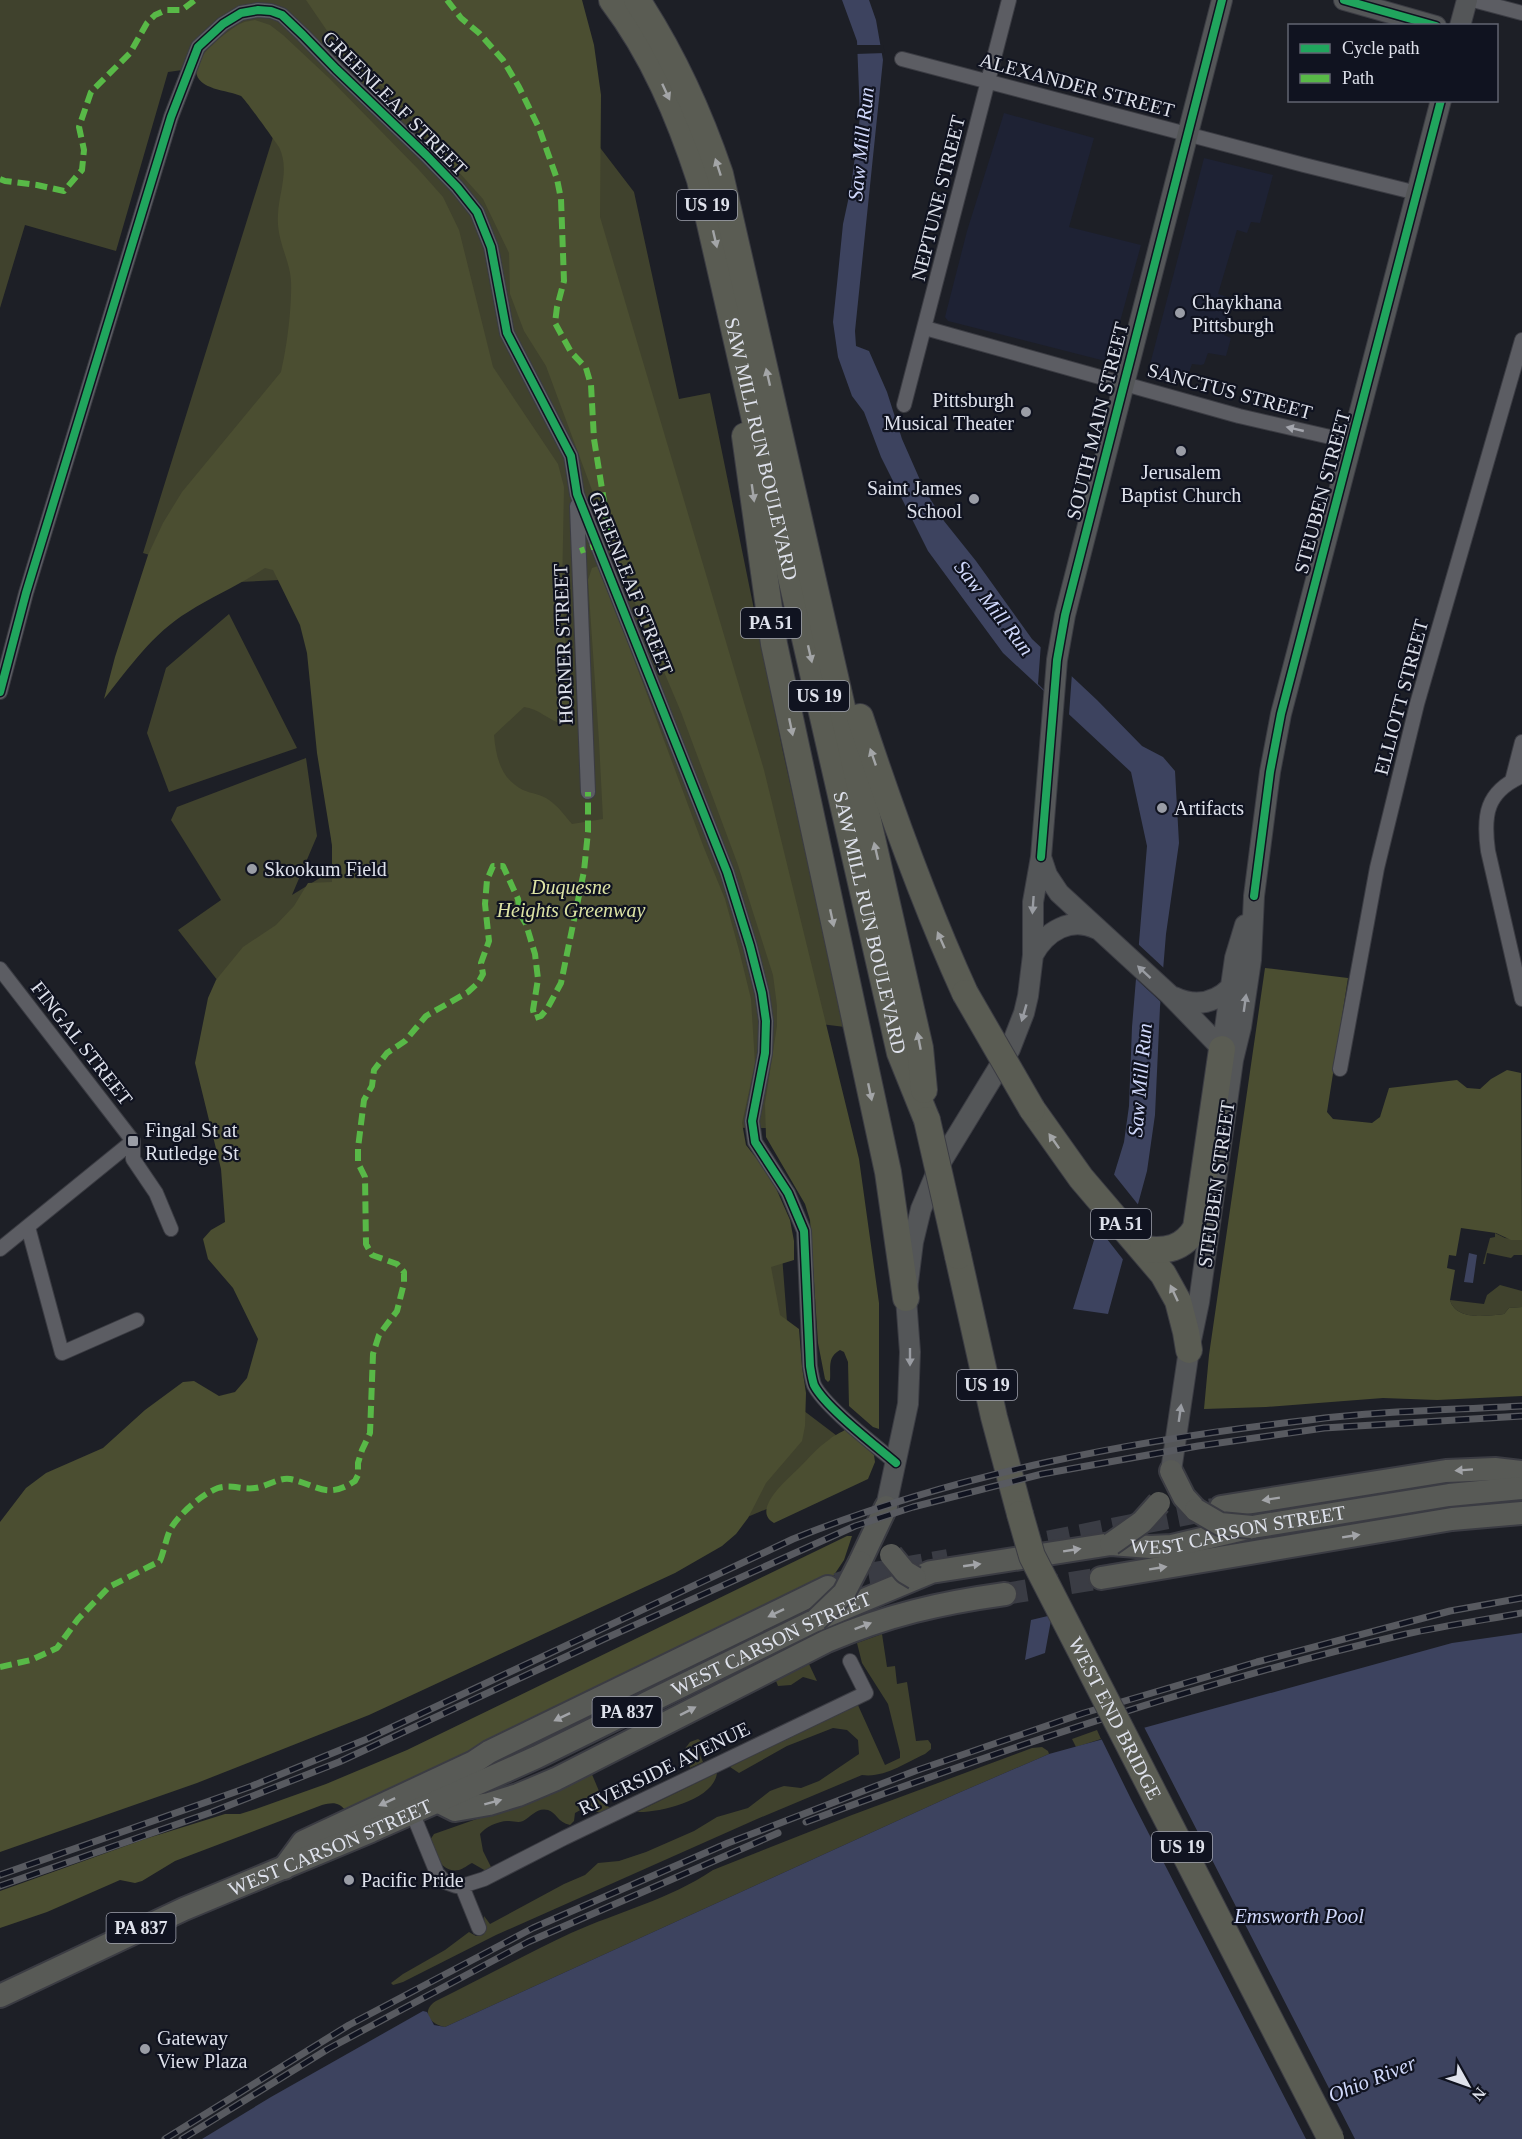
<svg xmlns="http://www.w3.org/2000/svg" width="1522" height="2139" viewBox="0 0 1522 2139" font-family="Georgia,serif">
<rect width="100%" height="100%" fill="#1d1f26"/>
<!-- built -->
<path fill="#1e2234" d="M1004 113 1094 138 1069 227 1141 245 1109 362 948 321 945 317 967 231Z
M1204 158 1273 175 1260 223 1251 222 1247 233 1237 230 1218 294 1233 299 1224 335 1231 338 1226 356 1208 353 1204 364 1201 365 1192 364 1185 384 1153 377 1148 372Z"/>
<!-- green -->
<path fill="#40422d" d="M0 0H487L634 192 679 399 710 393 783 752 845 1027 788 1020 772 1128 647 1127 781 1242 790 1361 791 1401 874 1464 0 1830 247 1436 320 1111 178 930 221 900 171 820 177 807 306 758 317 836 292 895 333 870 320 578 239 582 143 553 279 118 204 67 168 72 116 251 25 225 0 308Z
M229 614 297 748 169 792 147 733 166 668Z
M1495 1233 1505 1238 1522 1240V1255H1514L1511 1258 1487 1253 1485 1264H1483L1490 1238 1495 1237Z
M1500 1285 1522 1291V1307L1509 1308 1504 1314C1487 1316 1456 1321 1450 1300L1484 1304 1487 1295Z
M882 1634 887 1667 895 1666 897 1684 907 1682 916 1741 928 1740 931 1744V1749L925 1754C905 1763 885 1778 862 1775L757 1819 496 1935 403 1982 393 1985 391 1983 403 1974 445 1950 469 1932 476 1936 483 1935 485 1932 484 1916 490 1924 564 1884 585 1875 598 1863 619 1861 646 1852 694 1831 717 1817 748 1808 770 1791 778 1788 784 1786 801 1788 819 1781 859 1754 858 1740 847 1730 833 1728 787 1746 739 1773 730 1767 857 1703 885 1765 900 1758V1752L888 1704 862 1663 857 1643Z
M809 1664 817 1681 803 1677 791 1685 778 1686 776 1681Z
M1097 1730 1101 1739 1076 1747 1072 1739Z
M698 1739 706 1744 697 1748 703 1762 690 1768 688 1762 690 1758 684 1750 690 1742Z
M1042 1747 1048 1751 1049 1754 956 1794 445 2027C430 2025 420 2011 436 2001 481 1979 526 1954 571 1933 618 1912 670 1899 713 1870L852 1815 1032 1748Z
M591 1772 604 1803 611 1809 605 1814 584 1808 575 1813 574 1821 570 1825C558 1823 556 1812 548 1810 537 1807 531 1817 523 1821 518 1823 514 1821 509 1821 500 1820 485 1827 480 1834L483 1851 492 1869 486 1871 472 1863C468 1865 463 1869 459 1870 441 1874 434 1852 430 1840L434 1834 548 1794Z
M717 1773C714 1800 659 1813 637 1812Z"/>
<!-- forest -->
<path fill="#4b4e31" d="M306 0H582L594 45 601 95 600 217 764 770 859 1159 879 1303V1429L873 1427 849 1406 848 1362 844 1352 840 1350C827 1357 831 1368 830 1380L828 1382 825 1379 818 1343 810 1220 805 1204 766 1137 765 1104 777 1026V1006L773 975 738 865 681 712 626 582 546 366 524 331 510 294 509 253 483 199 385 90 332 38Z
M255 20 270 25 283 35 329 78 419 170 443 197 459 230 493 367 558 464 564 487 562 592 569 694 575 715 571 722 565 725C549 721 538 708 524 707L494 735C496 758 501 779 523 790 532 794 541 794 549 800 558 806 565 816 572 824L603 819 599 741 588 580 592 568 598 566 602 573 704 848 725 899 739 950 751 999 755 1064 742 1123 746 1145 771 1177 790 1220 794 1241V1260L771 1267 780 1315 799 1329 802 1367 806 1393 805 1426 802 1441 766 1483 748 1518 736 1534 722 1546 675 1573 369 1715 197 1783 0 1852V1522L26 1488 46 1473 103 1448 145 1410 183 1382 194 1381 219 1396 235 1392 247 1378 258 1339 233 1288 208 1259 203 1239 211 1230 225 1222 221 1169 195 1063 208 998 216 980 243 947 276 925 294 906 308 883 332 882V845L317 753 307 653 300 625 273 570 265 568C240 585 213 596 188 612 153 633 129 668 104 699L115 657 148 555 163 523 182 492 281 372C287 347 292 307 291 281 290 259 276 241 278 214 279 192 290 169 279 147 275 141 245 99 241 96 228 90 197 90 196 71 195 56 229 29 242 23 246 21 251 21 255 20Z
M1265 968 1348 978 1327 1112 1333 1119 1372 1123 1380 1117 1389 1088 1457 1080 1467 1088 1480 1089 1491 1079 1507 1070 1521 1073 1522 1240H1511L1496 1233 1461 1228 1456 1256 1449 1255 1447 1268 1455 1270 1450 1300C1456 1321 1487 1316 1504 1314L1509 1308 1522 1307V1396L1437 1400 1383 1398 1266 1407 1204 1409 1209 1355Z
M846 1429 874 1455 875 1462 868 1479 774 1523C750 1510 789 1478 799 1468 809 1458 818 1447 830 1439 834 1435 841 1433 846 1429Z
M847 1536H852L844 1560 830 1581 346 1811C339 1802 333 1802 322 1805L175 1861 142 1881 135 1883 120 1880 47 1912 0 1928V1891L145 1839 225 1814H240L256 1809 326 1784 407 1750Z"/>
<!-- water -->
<path fill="#3d435f" d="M842 0H869L876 20 883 60 855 331 856 346 869 351 887 392 902 439 924 489 944 521 976 561 1032 639 1097 700 1142 746 1163 757 1175 771 1179 843 1166 934 1160 1007 1155 1115 1147 1171 1108 1314 1073 1309 1124 1142 1129 1106 1132 1027 1147 846 1131 772 1003 653 928 551 881 457 864 412 852 396 838 357 833 322 837 284 843 224 851 187 860 117 857 41Z
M1469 1253 1477 1255 1473 1283 1464 1282Z
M1052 1615 1045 1653 1025 1660 1031 1620Z
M1522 1633V2139H202L271 2097 423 2011 427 2012 434 2025 445 2027 956 1794 1049 1754 1452 1643Z"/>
<!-- pier -->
<path fill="#1d1f26" d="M855 45H883L885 53 855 54Z
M1041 643 1072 673 1069 715 1038 684Z
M1137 943 1166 970 1163 1004 1134 977Z
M1112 1172 1140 1207 1125 1262 1096 1225Z
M1143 1725 1355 2139H1306L1131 1799 1100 1736Z"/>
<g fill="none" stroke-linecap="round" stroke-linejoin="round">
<!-- primary-tunnel -->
<path stroke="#3a3c44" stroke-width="22" stroke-dasharray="22 11" stroke-linecap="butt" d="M1016 1548 1213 1509
M837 1584 864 1575 948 1560
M1005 1594 1101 1578"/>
<!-- street casing -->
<g stroke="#3b3c43" stroke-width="16">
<path id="street" d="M1473 0 1522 13
M902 59 1304 165 1417 193
M925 328 1239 416 1352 442
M904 405 1009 0
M577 506 588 792
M0 692 26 593 171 117 198 47 223 24 241 13 258 10 271 11 282 15 303 35 336 69 426 155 457 187 477 212 491 247 507 333 571 456 577 494 727 872 750 946 762 993 766 1021 765 1053 752 1121 755 1142 788 1193 804 1231 810 1366C811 1372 812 1379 814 1385 825 1407 875 1445 896 1463
M1522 776C1486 792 1483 815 1488 851L1522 999
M1512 781 1522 742
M0 969 133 1141
M1340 1069 1377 868 1417 704 1522 340
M133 1141V1159L156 1193 171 1229
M28 1227 62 1353 137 1320
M0 1249 133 1141
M412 1812 437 1873 445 1882 456 1886H462L484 1879 564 1838 866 1693 850 1661
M462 1886 479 1928"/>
</g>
<!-- secondary casing -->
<g stroke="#3b3c43" stroke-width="22">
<path id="secondary" d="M1344 0 1436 26
M1460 26 1467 0
M1041 857 1047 875 1059 893 1170 995 1231 1058
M1033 955C1046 931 1071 916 1097 929
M1174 997C1195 1007 1214 1004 1231 987
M1222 1049 1235 958 1245 925
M1171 1471 1189 1350 1199 1302 1233 1060 1241 1027 1251 960 1254 896 1270 772 1281 714 1441 100
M886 1507 908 1404 910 1352 906 1298 913 1242 921 1209 941 1162 1010 1049 1024 1013 1028 996 1033 955V902L1041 857 1057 660 1065 615 1222 0"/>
</g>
<!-- primary casing -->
<g stroke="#3b3c43" stroke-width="26">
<g id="primary">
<path d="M1171 1471 1184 1497 1196 1510"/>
<path d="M1221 1507 1446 1471 1495 1469 1522 1472"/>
<path d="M860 1562 886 1507"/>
<path d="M1101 1578 1452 1519 1522 1513"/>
<path d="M437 1801 455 1810 489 1804 518 1795 556 1779 827 1641C888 1615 940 1603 1005 1594"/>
<path d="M284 1868 303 1842 474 1762 489 1752 828 1587"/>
<path id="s1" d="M0 1996 184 1909 371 1831 537 1757 816 1620 931 1572 1111 1544 1150 1547 1172 1546 1252 1527 1449 1495 1522 1488"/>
</g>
</g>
<!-- highway casing -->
<g stroke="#3b3c43" stroke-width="28">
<g id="highway">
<path id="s2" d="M612 0C653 54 679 116 700 180L900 1053 927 1120"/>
<path d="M637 0C673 55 699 112 720 174L920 1048 924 1090"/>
<path d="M745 436 774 644 888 1172 906 1298"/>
<path d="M860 717C891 811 924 903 965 993"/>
<path d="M1032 1109 1081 1178 1163 1274 1178 1301 1186 1332 1189 1350"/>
<path d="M1143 1249C1166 1252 1183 1249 1196 1228L1222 1049"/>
<path d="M958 1256 994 1417 1020 1514"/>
</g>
</g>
<!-- street -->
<use href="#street" stroke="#5c5d63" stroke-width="14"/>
<!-- secondary -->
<use href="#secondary" stroke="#545658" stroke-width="20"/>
<!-- primary -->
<use href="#primary" stroke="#585a56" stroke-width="22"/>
<!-- highway -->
<use href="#highway" stroke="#5a5c53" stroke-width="26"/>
<!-- rail casing -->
<g stroke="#585a60" stroke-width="7">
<path id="rail" d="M806 1822C1003 1749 1201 1682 1406 1634 1444 1626 1483 1620 1522 1613
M0 1875 252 1786 367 1739 793 1539C957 1473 1134 1440 1309 1420 1379 1411 1451 1410 1522 1406
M0 1886 212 1812 339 1762 604 1639 855 1526 913 1507 1042 1474 1198 1446 1324 1428 1522 1416
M165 2139 349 2025 533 1928 728 1843 915 1771 1084 1713 1257 1662 1450 1611 1522 1598
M182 2139 328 2049 528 1942 778 1833"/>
</g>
<!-- rail -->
<use href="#rail" stroke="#101320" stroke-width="4.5" stroke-dasharray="14" stroke-linecap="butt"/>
<!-- primary-bridge casing -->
<g stroke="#3b3c43" stroke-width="26" stroke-linecap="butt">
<path id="primary-bridge" d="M1196 1510 1220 1524 1252 1527
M1111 1544 1142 1522 1159 1503
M891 1555 905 1572 915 1578
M816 1620 844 1593 860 1562"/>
</g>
<!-- highway-bridge casing -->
<g stroke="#3b3c43" stroke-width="28" stroke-linecap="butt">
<g id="highway-bridge">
<path d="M965 993 1032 1109"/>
<path d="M927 1120 958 1256"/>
<path id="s3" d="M1020 1514 1032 1556 1331 2139"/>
</g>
</g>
<!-- primary-bridge -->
<use href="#primary-bridge" stroke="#585a56" stroke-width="22"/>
<!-- highway-bridge -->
<use href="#highway-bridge" stroke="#5a5c53" stroke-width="26"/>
<!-- quiet -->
<path stroke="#58b947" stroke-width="6" stroke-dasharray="12 6" stroke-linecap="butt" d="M447 0 461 18 479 33 503 60 519 87 539 128 557 179 561 199 564 281 557 307 555 323 571 352 586 368 591 385 594 439 607 520 608 538 598 545 580 551
M0 179 5 181 37 185 64 191 82 170 84 150 79 127 91 92 130 53 147 23 155 15 166 10H182L195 0
M0 1667 31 1660 57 1648 78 1619 109 1587 160 1561C164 1551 166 1539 170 1530 178 1515 202 1494 218 1488 230 1484 243 1490 255 1488 266 1487 279 1477 290 1479 318 1485 326 1500 355 1481L358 1475V1463L362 1450 370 1433 373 1354 379 1335 397 1311 404 1283V1272L397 1264 372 1255 366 1244 365 1177 358 1163V1148L364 1100 372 1086 374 1070 387 1053 405 1041 426 1016 468 992 478 983 483 974 481 963 489 941 485 904 487 880 493 866H503L518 899 520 914 526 924 535 954 538 979 533 1010 535 1018 541 1016 547 1009 561 983 584 871 588 832V792"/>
<!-- cycleway casing -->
<g stroke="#101320" stroke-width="11">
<path id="cycleway" d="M1344 0 1436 26
M0 692 26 593 171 117 198 47 223 24 241 13 258 10 271 11 282 15 303 35 336 69 426 155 457 187 477 212 491 247 507 333 571 456 577 494 727 872 750 946 762 993 766 1021 765 1053 752 1121 755 1142 788 1193 804 1231 810 1366C811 1372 812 1379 814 1385 825 1407 875 1445 896 1463
M1041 857 1057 660 1065 615 1222 0
M1254 896 1270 772 1281 714 1441 100"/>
</g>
<!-- cycleway -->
<use href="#cycleway" stroke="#20a55d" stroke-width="8"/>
</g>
<!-- one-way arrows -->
<defs><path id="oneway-solid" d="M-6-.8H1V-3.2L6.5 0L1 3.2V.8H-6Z" transform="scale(1.5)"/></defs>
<g fill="#a3a5a7">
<use href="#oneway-solid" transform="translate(666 92) rotate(65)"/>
<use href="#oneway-solid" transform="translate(718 167) rotate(-108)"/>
<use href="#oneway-solid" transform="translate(715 239) rotate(77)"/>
<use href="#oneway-solid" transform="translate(768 377) rotate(-103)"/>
<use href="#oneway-solid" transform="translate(753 493) rotate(82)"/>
<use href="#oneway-solid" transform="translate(810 654) rotate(77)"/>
<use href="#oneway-solid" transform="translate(791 727) rotate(78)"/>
<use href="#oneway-solid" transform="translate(873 757) rotate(-109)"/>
<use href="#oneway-solid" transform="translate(876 851) rotate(-103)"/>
<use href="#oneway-solid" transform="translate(832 918) rotate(78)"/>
<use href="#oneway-solid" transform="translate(941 940) rotate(-114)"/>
<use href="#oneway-solid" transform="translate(919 1041) rotate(-101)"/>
<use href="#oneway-solid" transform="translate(870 1092) rotate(78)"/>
<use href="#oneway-solid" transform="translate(1054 1141) rotate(-125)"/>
<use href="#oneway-solid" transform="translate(1174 1293) rotate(-115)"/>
</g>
<use fill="#a4a6ae" href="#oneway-solid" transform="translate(1295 429) rotate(-167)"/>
<g fill="#999ca2">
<use href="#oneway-solid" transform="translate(1033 905) rotate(94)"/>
<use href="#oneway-solid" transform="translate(1144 972) rotate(-137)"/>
<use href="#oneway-solid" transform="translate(1245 1003) rotate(-82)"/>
<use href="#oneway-solid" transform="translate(1024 1013) rotate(106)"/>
<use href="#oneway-solid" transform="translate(910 1357) rotate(90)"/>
<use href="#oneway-solid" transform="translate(1180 1413) rotate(-82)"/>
</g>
<g fill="#a2a4a8">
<use href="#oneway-solid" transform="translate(1464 1470) rotate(176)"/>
<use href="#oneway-solid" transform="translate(1271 1499) rotate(171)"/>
<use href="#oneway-solid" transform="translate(1351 1536) rotate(-9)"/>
<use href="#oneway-solid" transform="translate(1072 1550) rotate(-9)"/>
<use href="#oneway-solid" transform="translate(972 1565) rotate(-8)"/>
<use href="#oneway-solid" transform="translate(1158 1568) rotate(-9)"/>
<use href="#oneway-solid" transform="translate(776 1613) rotate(154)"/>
<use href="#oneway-solid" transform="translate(863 1626) rotate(-21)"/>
<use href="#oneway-solid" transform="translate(688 1711) rotate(-27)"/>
<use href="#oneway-solid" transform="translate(562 1717) rotate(154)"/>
<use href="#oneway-solid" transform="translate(387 1802) rotate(155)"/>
<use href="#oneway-solid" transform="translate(493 1802) rotate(-15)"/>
</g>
<!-- markers -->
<g fill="#9a9da6" stroke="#101320" stroke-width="2">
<circle cx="1180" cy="313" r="6"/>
<circle cx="1026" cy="412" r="6"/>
<circle cx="1181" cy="451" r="6"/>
<circle cx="974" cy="499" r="6"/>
<circle cx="1162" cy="808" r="6"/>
<circle cx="252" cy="869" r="6"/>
<rect x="127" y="1135" width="12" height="12" rx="3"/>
<circle cx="349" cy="1880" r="6"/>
<circle cx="145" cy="2049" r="6"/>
</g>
<g text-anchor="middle" stroke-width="4.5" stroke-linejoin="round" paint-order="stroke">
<!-- shield labels -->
<g fill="#101320" stroke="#a0a3ae" stroke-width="1.5">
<rect x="677" y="190" width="60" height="30" rx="4.5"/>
<rect x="741" y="608" width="60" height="30" rx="4.5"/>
<rect x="789" y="681" width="60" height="30" rx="4.5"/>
<rect x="1091" y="1209" width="60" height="30" rx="4.5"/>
<rect x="957" y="1370" width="60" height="30" rx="4.5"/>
<rect x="592.5" y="1697" width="69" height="30" rx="4.5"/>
<rect x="1152" y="1832" width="60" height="30" rx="4.5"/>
<rect x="106.5" y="1913" width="69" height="30" rx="4.5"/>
</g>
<g font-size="18" font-weight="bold" fill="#dee1eb">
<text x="707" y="211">US 19</text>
<text x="771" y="629">PA 51</text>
<text x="819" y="702">US 19</text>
<text x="1121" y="1230">PA 51</text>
<text x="987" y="1391">US 19</text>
<text x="627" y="1718">PA 837</text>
<text x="1182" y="1853">US 19</text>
<text x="141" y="1934">PA 837</text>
</g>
<!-- street labels -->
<g font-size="20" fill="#dee1eb" stroke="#101320">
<text transform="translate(1077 85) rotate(15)" y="7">ALEXANDER STREET</text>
<text transform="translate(395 103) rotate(45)" y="7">GREENLEAF STREET</text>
<text transform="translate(938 198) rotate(-76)" y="7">NEPTUNE STREET</text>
<text transform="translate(1230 391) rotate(15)" y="7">SANCTUS STREET</text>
<text transform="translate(1097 421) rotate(-76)" y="7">SOUTH MAIN STREET</text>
<text dy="7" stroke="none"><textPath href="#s2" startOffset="477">SAW MILL RUN BOULEVARD</textPath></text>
<text transform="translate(1322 492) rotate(-75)" y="7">STEUBEN STREET</text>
<text transform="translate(631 583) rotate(68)" y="7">GREENLEAF STREET</text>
<text transform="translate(563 644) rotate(-92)" y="7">HORNER STREET</text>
<text transform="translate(1401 697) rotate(-75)" y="7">ELLIOTT STREET</text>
<text dy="7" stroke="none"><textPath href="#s2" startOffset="963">SAW MILL RUN BOULEVARD</textPath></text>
<text transform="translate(82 1043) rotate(52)" y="7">FINGAL STREET</text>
<text transform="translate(1216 1184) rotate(-82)" y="7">STEUBEN STREET</text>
<text dy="7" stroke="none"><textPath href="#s1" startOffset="1334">WEST CARSON STREET</textPath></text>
<text dy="7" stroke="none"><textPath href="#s1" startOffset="848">WEST CARSON STREET</textPath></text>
<text dy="7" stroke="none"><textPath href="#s3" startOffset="226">WEST END BRIDGE</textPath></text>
<text transform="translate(664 1768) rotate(-26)" y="7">RIVERSIDE AVENUE</text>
<text dy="7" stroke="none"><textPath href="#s1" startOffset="362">WEST CARSON STREET</textPath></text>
</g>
<!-- poi labels -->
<g font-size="20" fill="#dee1eb" stroke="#101320" text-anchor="start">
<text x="1192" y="309">Chaykhana<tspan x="1192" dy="23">Pittsburgh</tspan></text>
<text x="1014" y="407" text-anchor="end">Pittsburgh<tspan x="1014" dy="23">Musical Theater</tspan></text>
<text x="1181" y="479" text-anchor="middle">Jerusalem<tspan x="1181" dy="23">Baptist Church</tspan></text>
<text x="962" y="495" text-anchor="end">Saint James<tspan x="962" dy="23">School</tspan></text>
<text x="1174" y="815">Artifacts</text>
<text x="264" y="876">Skookum Field</text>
<text x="145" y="1137">Fingal St at<tspan x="145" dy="23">Rutledge St</tspan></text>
<text x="361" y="1887">Pacific Pride</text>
<text x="157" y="2045">Gateway<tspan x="157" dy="23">View Plaza</tspan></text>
</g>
<!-- park labels -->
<g font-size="20" font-style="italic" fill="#dde4a5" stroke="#101320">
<text x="571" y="894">Duquesne<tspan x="571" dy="23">Heights Greenway</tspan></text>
</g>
<!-- water labels -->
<g font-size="21" font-style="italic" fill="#d0d8fb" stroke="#101320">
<text transform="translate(861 144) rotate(-84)" y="7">Saw Mill Run</text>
<text transform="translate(994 608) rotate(52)" y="7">Saw Mill Run</text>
<text transform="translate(1140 1080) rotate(-85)" y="7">Saw Mill Run</text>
<text x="1299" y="1923">Emsworth Pool</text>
<text transform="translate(1372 2079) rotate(-22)" y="7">Ohio River</text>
</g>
</g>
<!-- legend -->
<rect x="1288" y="24" width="210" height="78" fill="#101320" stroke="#626571" stroke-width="1.5"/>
<rect x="1300" y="44" width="30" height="9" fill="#20a55d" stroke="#626571" stroke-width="1.5"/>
<text x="1342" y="54" font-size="18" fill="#dee1eb">Cycle path</text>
<rect x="1300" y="74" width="30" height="9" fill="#58b947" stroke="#626571" stroke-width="1.5"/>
<text x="1342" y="84" font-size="18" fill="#dee1eb">Path</text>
<!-- north arrow -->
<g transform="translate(1468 2085) rotate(130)" stroke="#101320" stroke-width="4.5" paint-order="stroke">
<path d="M0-4.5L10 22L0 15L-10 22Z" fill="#dee1eb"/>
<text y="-9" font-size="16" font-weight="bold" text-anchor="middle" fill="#dee1eb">N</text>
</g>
</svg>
